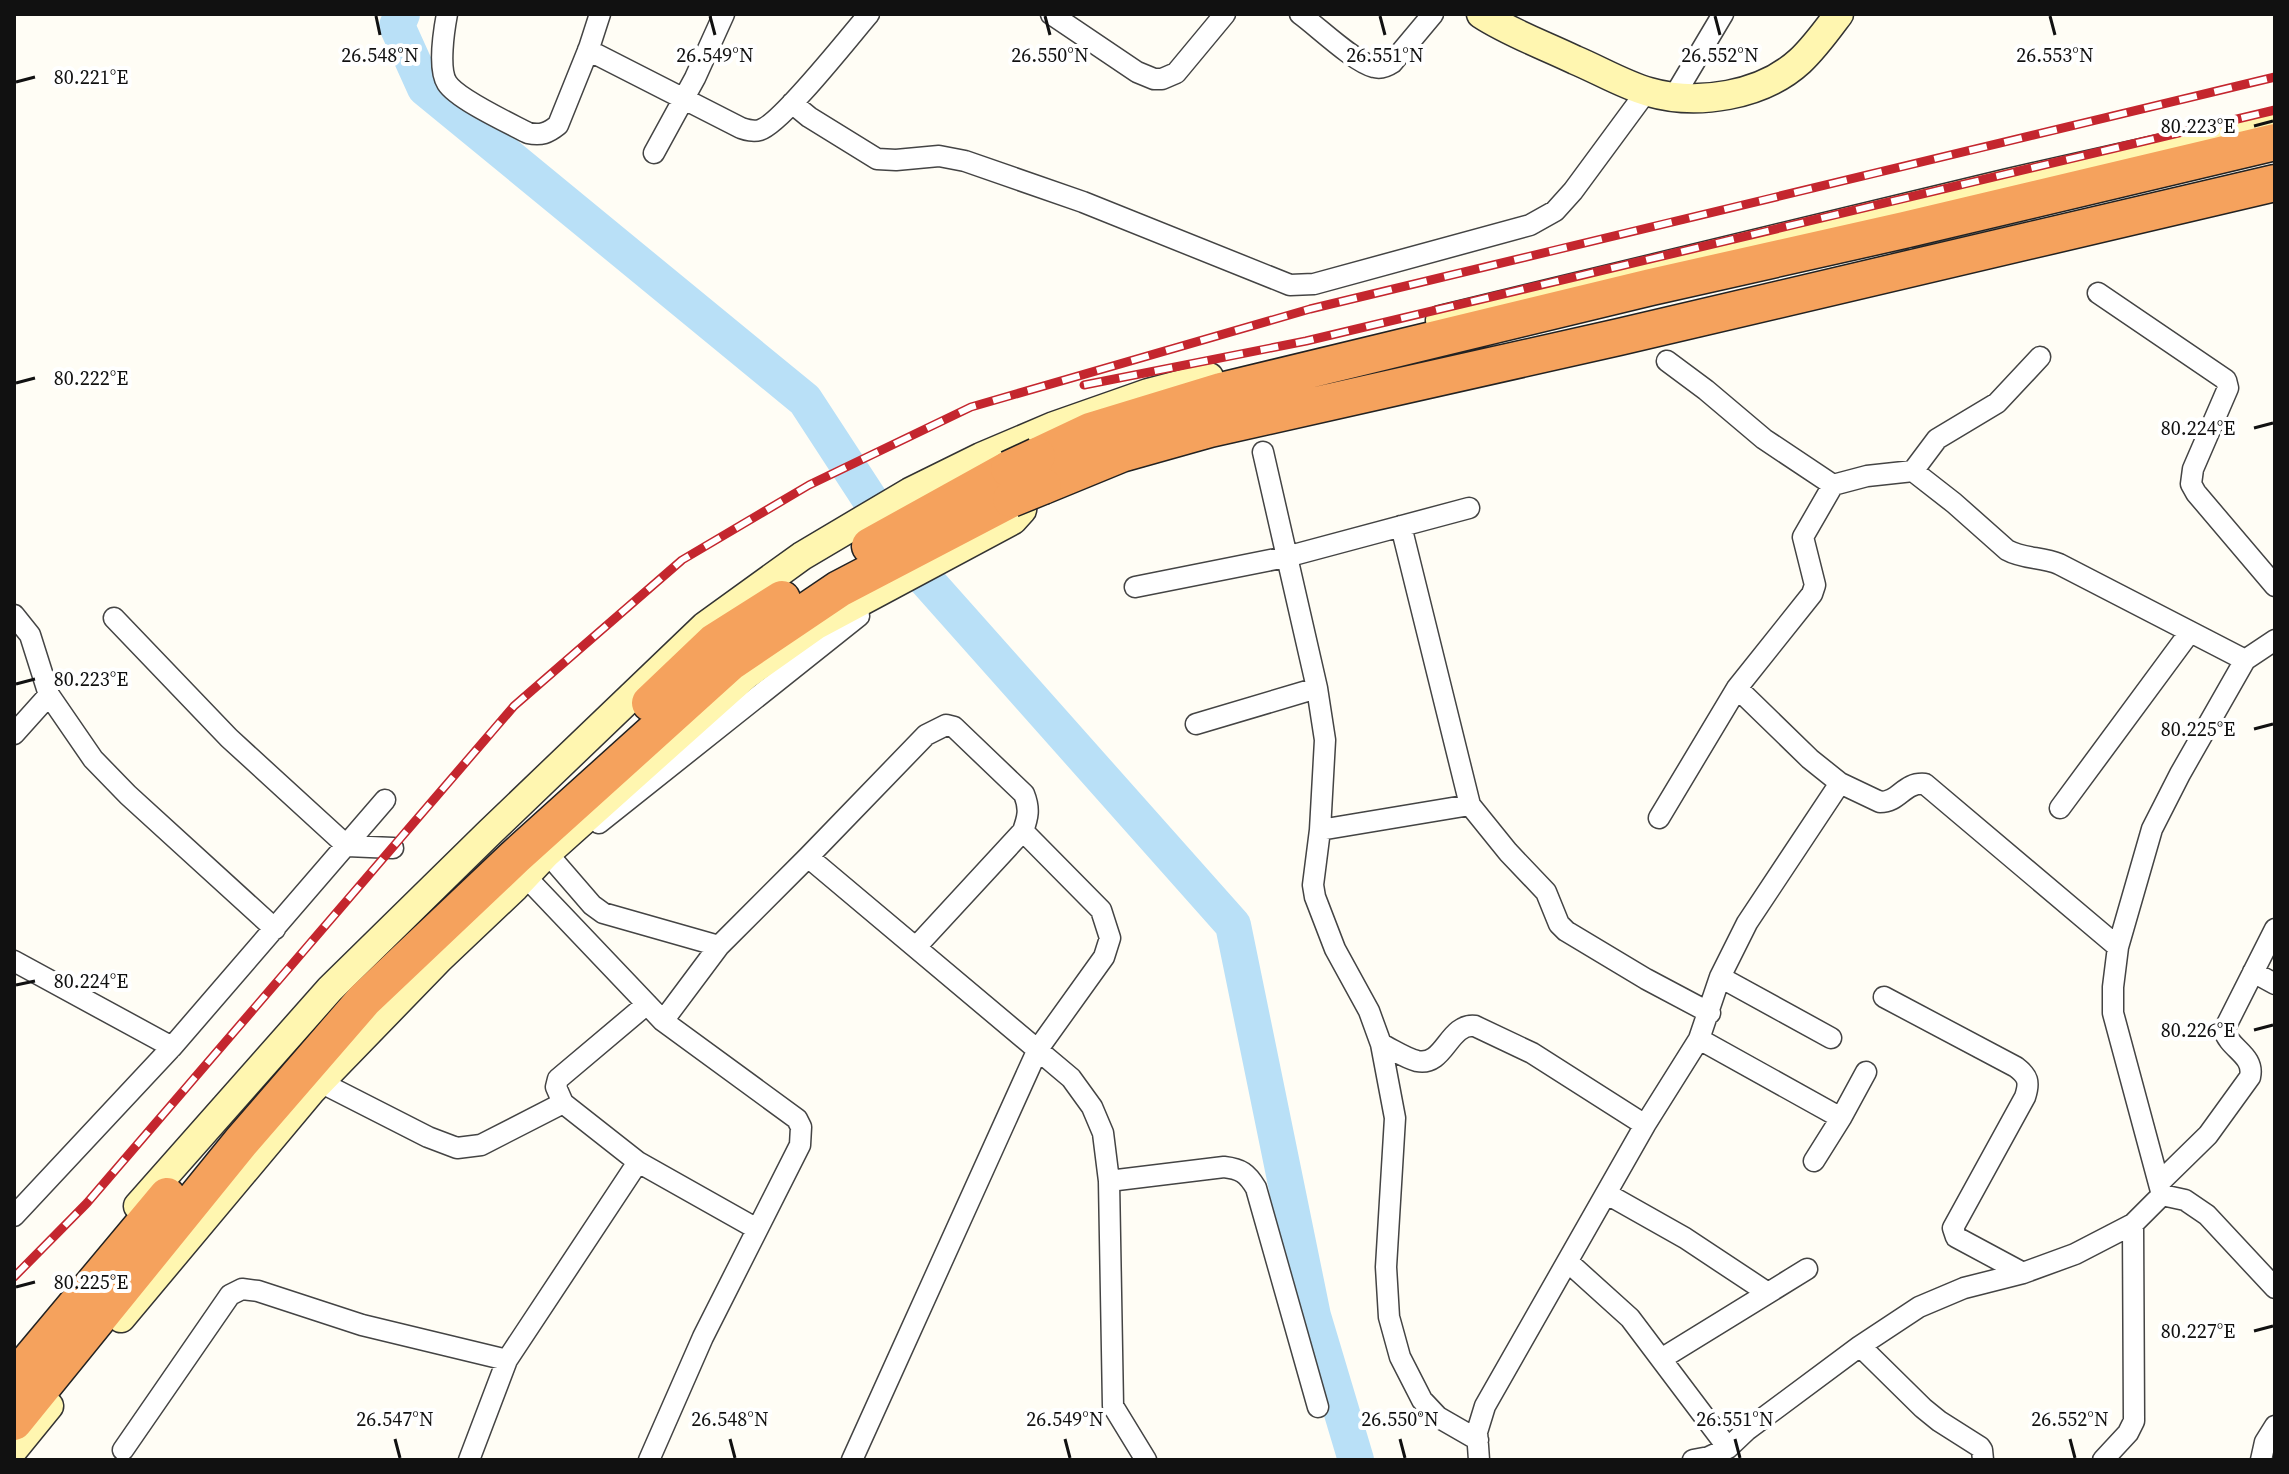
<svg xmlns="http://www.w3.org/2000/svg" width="2289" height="1474" viewBox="0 0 2289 1474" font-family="'Source Serif 4',serif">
<rect width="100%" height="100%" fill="#fffdf5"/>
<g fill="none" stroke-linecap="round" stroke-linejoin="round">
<!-- river -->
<path stroke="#b9e0f7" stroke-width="36" d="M402 14 397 26 425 88 805 400 912 564 1233 925 1313 1316 1356 1460"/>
<!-- street casing -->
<g stroke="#444" stroke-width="23">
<path id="street" d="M447 14C444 30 438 69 447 83 457 99 509 123 528 133 541 136 548 133 558 125L589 48 600 14
M1051 14 1137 72 1154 79H1162L1176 73 1225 14
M1300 14C1318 27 1354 62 1374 67 1381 69 1386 67 1392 63L1433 14
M588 50 741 128C747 130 753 132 760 130 781 124 850 36 869 14
M1673 98 1723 14
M792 103 809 117 877 159 896 160 939 156 965 161 1083 202 1290 285 1314 284 1530 225 1555 211 1573 191 1646 92
M654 153 695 78 724 14
M2098 293 2226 380 2228 388 2193 469 2191 484 2196 493 2275 586
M1667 361 1706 390 1764 439 1833 485
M1263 452 1317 688 1325 740 1320 830 1313 885 1315 897 1335 949 1369 1011 1381 1044 1395 1118 1386 1267 1389 1317 1400 1357 1422 1400 1438 1417 1478 1440
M1913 471 1937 439 1997 403 2040 357
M1401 526 1470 805 1508 852 1546 892 1559 924 1566 931 1646 979 1710 1013
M1135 587 1286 557 1469 508
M14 615 30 635 49 695 93 759 128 795 275 929
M114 618 229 738 347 846 393 848
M1737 688 1810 759 1840 783 1880 802C1900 802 1903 782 1925 784L2118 947
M1196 724 1317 688
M14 734 49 695
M2060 808 2190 632
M1659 818 1737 688 1812 594 1815 585 1803 537 1833 485 1867 476 1913 471 1954 503 2007 550C2023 559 2042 557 2059 564L2245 660
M599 823 859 616
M1320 830 1470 805
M547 853 592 905 603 913 719 946
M808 857 1071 1078 1092 1107 1103 1133 1109 1181 1113 1406 1146 1460
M525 876 663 1021 797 1119 801 1127 800 1145 703 1337 649 1460
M14 961 172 1047
M2253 972 2275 984
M1720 977 1831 1038
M1884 997 2016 1067C2028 1076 2030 1082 2025 1097L1953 1228 1956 1237 2023 1273
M663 1021 719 946 808 857 926 735 946 725 954 727 1024 794C1030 809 1028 817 1023 831L916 947
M1699 1039 1841 1118
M1381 1044C1392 1049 1405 1058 1417 1061 1445 1067 1448 1023 1475 1026L1532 1053 1645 1125
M320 1082 428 1137 457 1148 481 1145 563 1103
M1814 1161 1841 1118 1866 1072
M638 1162 757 1229
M1109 1181 1224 1167C1241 1169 1247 1173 1256 1188L1318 1407
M2160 1182 2208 1135 2250 1077C2255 1055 2229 1049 2224 1030L2275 929
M1607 1194 1685 1238 1768 1293
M2162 1195 2113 1013V987L2118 947 2152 829 2180 774 2245 660 2275 640
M14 1216 172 1047 385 800
M1568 1262 1630 1318 1728 1448
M1860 1346 1923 1408 1939 1421 1980 1447 1982 1450 1983 1460
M1661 1359 1807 1269
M123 1450 230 1295 242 1289 258 1291 362 1325 507 1360
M469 1460 507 1360 638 1162 563 1103 556 1087 558 1079 647 1004
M852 1460 1038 1049 1104 957 1110 938 1101 910 1023 831
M1479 1460 1477 1432 1485 1406 1645 1125 1699 1039 1720 977 1747 923 1840 783
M1693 1460 1709 1457 1728 1448 1747 1430 1860 1346 1919 1307 1964 1288 2023 1273 2075 1254 2133 1224 2162 1195 2185 1200 2207 1215 2275 1288
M2103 1460 2128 1433 2134 1421 2133 1224
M2261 1460 2265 1442 2275 1426"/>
</g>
<!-- secondary casing -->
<g stroke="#333" stroke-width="31">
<path id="secondary" d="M1481 14C1510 33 1544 45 1575 60 1599 70 1624 85 1649 92 1697 106 1762 96 1800 61 1815 47 1827 30 1839 14
M1440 320 2008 183 2275 123
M138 1206 330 989 489 833 705 626 802 556 910 492 981 457 1054 426 1148 393 1209 377
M121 1318 311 1091 440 958 515 887 547 853 746 675 815 626 1013 520 1022 510 1026 482
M14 1449 49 1406"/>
</g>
<!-- highway casing -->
<g stroke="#222" stroke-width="39">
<path id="highway" d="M1037 456 1090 431 1221 391 1651 287 1904 230 2275 142
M1043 486 1121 454 1210 429 1619 337 2275 183
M870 546 1009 469
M650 703 714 642 782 599
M14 1379 167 1196
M14 1422 241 1142 364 1000 515 857 731 662 839 589 1011 499"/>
</g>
<!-- street -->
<use href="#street" stroke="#fff" stroke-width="20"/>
<!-- secondary -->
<use href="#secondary" stroke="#fff6b0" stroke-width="28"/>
<!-- highway -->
<use href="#highway" stroke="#f5a25d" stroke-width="36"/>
<!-- rail casing -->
<g stroke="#c4262e" stroke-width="9">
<path id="rail" d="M1084 385 1306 341 2275 110
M14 1277 87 1203 514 706 682 560 809 485 971 407 1310 309 2275 77"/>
</g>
<!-- rail -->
<use href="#rail" stroke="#fff" stroke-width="6" stroke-dasharray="18" stroke-linecap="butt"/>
<!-- highway-bridge casing -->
<g stroke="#222" stroke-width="39" stroke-linecap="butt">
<path id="highway-bridge" d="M1009 469 1037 456
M1011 499 1043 486"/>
</g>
<!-- highway-bridge -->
<use href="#highway-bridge" stroke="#f5a25d" stroke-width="36"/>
</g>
<!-- ticks -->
<path fill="none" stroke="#111" stroke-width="3" d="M376 16 380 35M710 16 715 35M1045 16 1050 35M1380 16 1385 35M1715 16 1720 35M2050 16 2055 35M16 82 35 77M2254 126 2273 121M16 383 35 378M2254 428 2273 423M16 684 35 679M2254 729 2273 724M16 985 35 981M2254 1030 2273 1025M16 1287 35 1282M2254 1331 2273 1326M395 1439 400 1458M730 1439 735 1458M1065 1439 1070 1458M1400 1439 1405 1458M1735 1439 1740 1458M2070 1439 2075 1458"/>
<g font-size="20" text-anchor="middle" fill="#111" stroke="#fff" stroke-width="8" stroke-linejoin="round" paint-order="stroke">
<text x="1050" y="62">26.550°N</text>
<text x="1720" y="62">26.552°N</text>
<text x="380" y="62">26.548°N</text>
<text x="715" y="62">26.549°N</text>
<text x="1385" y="62">26.551°N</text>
<text x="2055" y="62">26.553°N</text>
<text x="91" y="84">80.221°E</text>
<text x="2198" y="133">80.223°E</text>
<text x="91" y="385">80.222°E</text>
<text x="2198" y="435">80.224°E</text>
<text x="91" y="686">80.223°E</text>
<text x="2198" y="736">80.225°E</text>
<text x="91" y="988">80.224°E</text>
<text x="2198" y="1037">80.226°E</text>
<text x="91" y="1289">80.225°E</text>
<text x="2198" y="1338">80.227°E</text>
<text x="395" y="1426">26.547°N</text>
<text x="730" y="1426">26.548°N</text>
<text x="1065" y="1426">26.549°N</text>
<text x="1400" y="1426">26.550°N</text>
<text x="1735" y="1426">26.551°N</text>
<text x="2070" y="1426">26.552°N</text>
</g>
<!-- border -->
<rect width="2289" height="1474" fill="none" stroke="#111111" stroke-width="32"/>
</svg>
